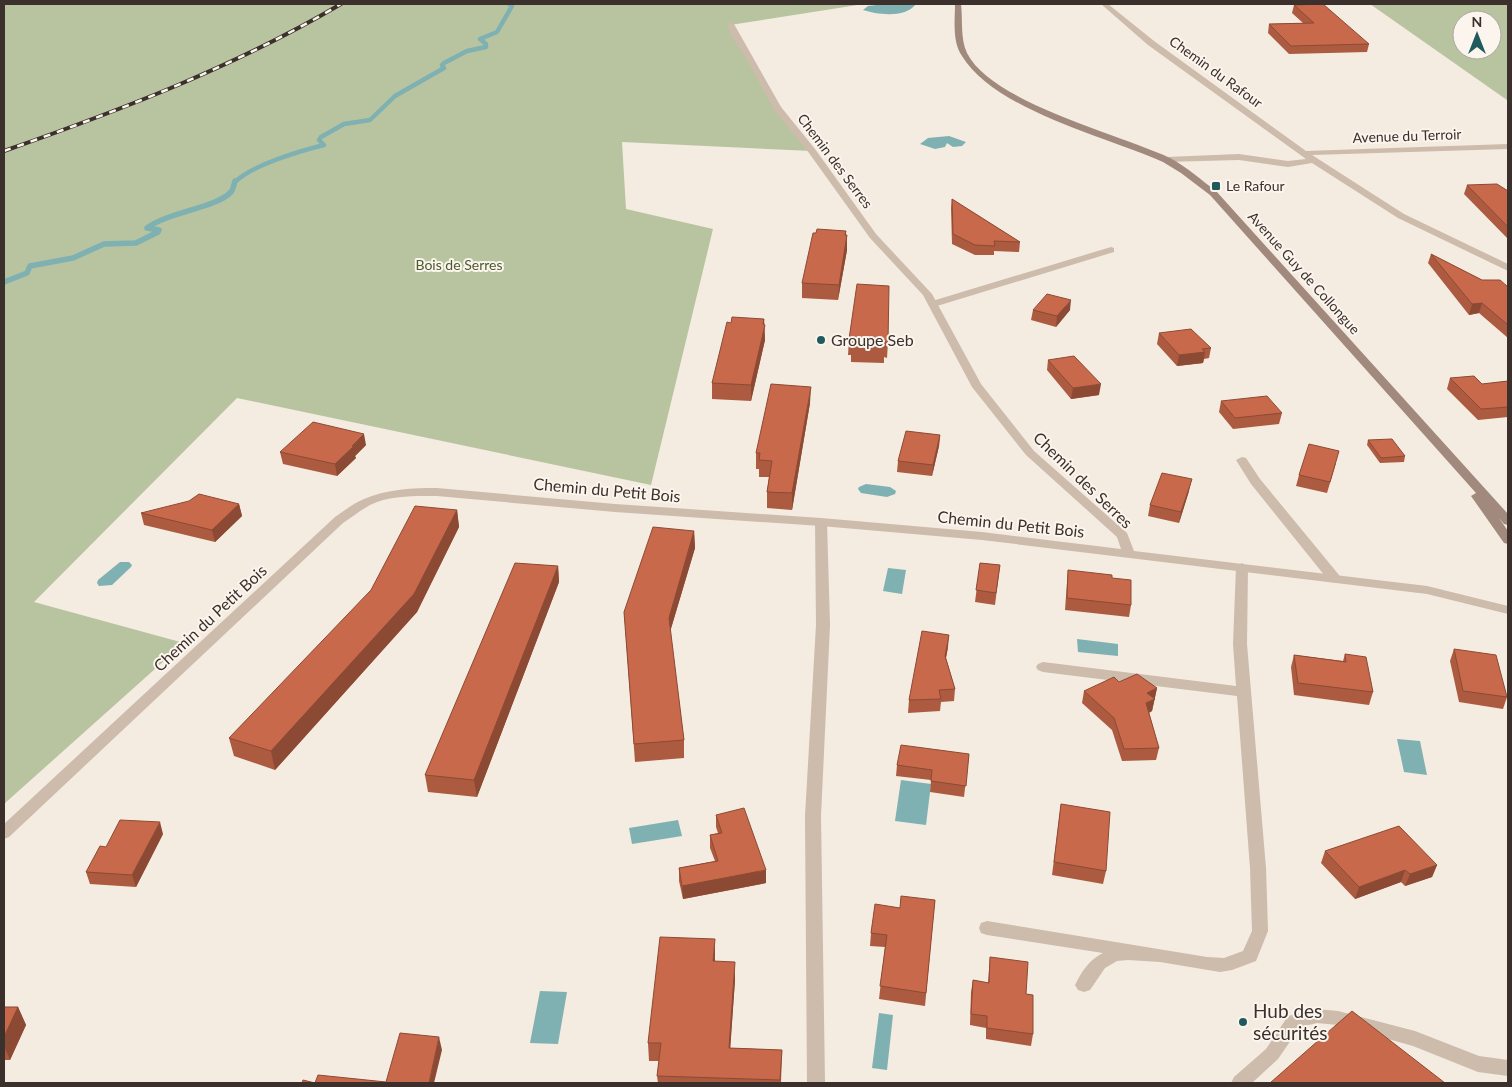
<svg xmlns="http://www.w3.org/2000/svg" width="1512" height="1087" viewBox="0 0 1512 1087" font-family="Lato,sans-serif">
<rect width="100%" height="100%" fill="#f4ebe1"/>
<!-- green -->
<path fill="#b8c4a0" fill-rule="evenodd" d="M4 4H864L730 25 763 82 812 151 622 142 626 209 713 229 651 485 237 398 34 602 184 643 4 804Z
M1370 4H1508V101L1507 100ZM1462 20H1492V50H1462Z"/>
<!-- water -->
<path fill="#7fb0b2" d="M885 4H916C906 18 878 15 863 10L868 6Z
M949 136 966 142 962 146 953 147 947 143 945 147 935 149 920 144 928 138Z
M866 484 890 487 896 491 895 494 887 497 861 493 858 489 859 487Z
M120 562H129L132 565 131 567 112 585 99 586 97 583 98 580Z
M888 568 906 570 902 594 883 591Z
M1077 639 1118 644V656L1078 652Z
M1397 739 1420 741 1427 775 1404 772Z
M901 780 931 784 926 825 895 821Z
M678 820 682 836 632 844 629 828Z
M540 991 567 992 558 1044 530 1043Z
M879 1013 893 1015 887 1070 872 1068Z"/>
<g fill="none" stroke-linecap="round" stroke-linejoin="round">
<!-- stream-far1 -->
<path stroke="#7fb0b2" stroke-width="4.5" d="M235 182C252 165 300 151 324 145L319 140 321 137 344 124 370 120 395 96 444 68 442 65 444 63 467 51 486 47V44L480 39 497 32 512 6 509 4"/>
<!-- stream -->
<path stroke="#7fb0b2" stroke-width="5.5" d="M4 282 27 273 30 266 73 258 104 244 136 243 158 232 159 230 147 228C168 212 216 208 231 192 233 190 234 184 235 181"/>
<!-- lane -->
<path fill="#cdbbac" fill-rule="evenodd" d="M1111 247 1114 248V252L937 306 933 307 928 304 929 302Z
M1242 457 1246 458 1260 479 1339 575 1340 578 1339 581H1329L1251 484 1236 460Z
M821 518 827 522 830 625 821 816 825 1083H807L805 816 816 625 815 522Z
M1242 563 1248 567 1247 644 1266 868 1268 931 1256 961 1232 970 1220 972 1160 962 1128 960 1117 961 1105 968 1090 990 1084 992 1078 990 1075 985C1082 971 1089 960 1103 953L987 935 981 933 979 928 981 923 987 921 1207 957 1224 958 1243 951 1252 931 1250 868 1237 696 1043 672 1038 670 1036 667 1038 664 1043 662 1236 686 1233 644 1236 567Z
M1317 1009 1338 1011 1415 1031 1479 1056 1508 1060V1076L1478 1072 1413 1046 1338 1025 1317 1023 1300 1027 1278 1059 1252 1083H1231L1234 1077 1266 1049 1288 1016Z"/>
<!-- street -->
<path fill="#cdbbac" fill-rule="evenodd" d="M1101 4H1108L1154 41 1306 151 1508 144V149L1312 155 1404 214 1508 264V271L1398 218 1312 163 1288 167 1239 160 1164 162 1163 160 1167 157 1239 154 1288 161 1306 159 1148 45Z
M727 22 734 24 781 107 815 149 876 234 932 294 981 384 1034 451 1127 533 1134 551 1427 586 1508 606V614L1427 594 982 540 821 526 615 512 437 496C415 496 390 495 370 505 361 510 352 517 343 523L9 837 4 839V824L335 517C344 511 354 503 364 499 387 489 413 488 437 488L615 504 821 518 982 532 1121 549 1117 537 1026 455 972 387 923 295 870 238 809 153 774 110 745 56 731 36Z"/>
<!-- secondary -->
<path fill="#a18a7d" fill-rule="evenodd" d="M955 4H961C963 20 960 38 967 53 992 103 1119 134 1170 158 1187 167 1201 180 1216 191L1508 514V525L1504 524 1499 518 1508 531V544L1504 543 1471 496 1476 493 1210 195 1181 173 1163 162C1106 137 995 110 962 56 952 42 955 20 955 4Z"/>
<!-- rail casing -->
<g stroke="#3b302b" stroke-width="4">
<path id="rail" d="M4 151C121 110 234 67 341 4"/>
</g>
<!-- rail -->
<use href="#rail" stroke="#fbf5ee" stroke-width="2.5" stroke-dasharray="7" stroke-linecap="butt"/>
</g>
<!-- wall -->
<path fill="#ac5a40" d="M1294 5 1369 44 1367 52 1289 54 1268 33 1269 24 1303 23 1292 13Z
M1467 185 1508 191V239L1464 194Z
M952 199 1020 242 1019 252 994 251V255H975L952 244 951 208Z
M846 231V235H847V250L838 300 802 298V283Z
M1431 254 1482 280 1508 287V338L1479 313 1469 315 1428 263Z
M1033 310H1070L1056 327 1031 320Z
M764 319 765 340 751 401 712 399V383L731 323Z
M1159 333 1211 348 1209 358 1204 359 1203 363 1177 366 1157 344Z
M849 339 888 342 887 358 884 357V363L851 362V355H848Z
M1048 360 1099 395 1071 399 1047 370Z
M1450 378 1482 384 1508 381V417L1478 420 1447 389Z
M1221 401 1282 413 1279 424 1233 429 1219 412Z
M810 403 792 510 767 508V492L769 477H759V469H756V453Z
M940 435 939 446 932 476 897 472 898 461Z
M1368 440 1405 456 1404 462 1380 463 1367 445Z
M366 445 355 456 356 458 337 476 283 464 280 452Z
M1336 463 1327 493 1296 486 1299 475Z
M1189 491 1179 523 1148 516 1150 505Z
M239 504 242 516 215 542 144 525 141 513Z
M457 510 459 527 417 612 275 770 234 756 229 738Z
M694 531 695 548 670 632 684 740V758L635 762 624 612Z
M980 563 1000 565 995 605 975 602Z
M558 566 559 582 477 797 428 792 425 775Z
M1068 570 1131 605 1129 617 1065 610 1067 582Z
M948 647 946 658 955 689 954 701 941 702 940 711 908 713 909 700Z
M1454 649 1507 697 1503 709 1459 702 1450 661Z
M1345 654 1373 692 1369 705 1294 695 1291 667 1294 655 1343 661Z
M1119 682 1157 688 1152 711 1149 713 1159 748 1156 760 1122 761 1112 730 1082 703 1084 691Z
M969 754 964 797 930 792 931 780 896 776 897 765Z
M1061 804 1106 871 1103 884 1052 875Z
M716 815 766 883 683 899 679 881V868L715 861 710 848V835L718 833 716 827Z
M163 834 136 887 90 884 86 872 106 847Z
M1325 851 1437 865 1432 877 1405 886 1401 882 1355 899 1321 863Z
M935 900 925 1006 879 999 885 947 870 946 871 933 900 908Z
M715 957V961L735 980 730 1048 782 1050 781 1083H658L657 1076 659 1061H649L648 1043Z
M990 957 1026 994 1033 1034 1031 1046 986 1039V1028L970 1025 971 992 973 980 988 983Z
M4 1007H18L26 1025 10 1060H4Z"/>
<!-- shaded-wall -->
<path fill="#8c4a34" d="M846 231V245L847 235V250L838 300 839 285Z
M1071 300 1070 310 1056 327 1057 316Z
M1482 303 1479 313 1469 315 1472 304Z
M764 319 765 340 751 401V385Z
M1205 352 1203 363 1177 366 1179 355Z
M1101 384 1099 395 1071 399 1073 388Z
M811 387 810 403 792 510V493Z
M364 434 366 445 355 456 356 458 337 476 335 464Z
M940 435 939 446 932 476 933 465Z
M1192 479 1189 491 1179 523 1181 512Z
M239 504 242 516 215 542 212 530Z
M457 510 459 527 417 612 275 770 271 751Z
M694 531 695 548 669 635V618Z
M558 566 559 582 477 797 474 780Z
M949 635 948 647 944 668 945 656Z
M1157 688 1152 711 1143 715 1147 693Z
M160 822 163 834 136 887 132 875Z
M1437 865 1432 877 1405 886 1410 874Z
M766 870V883L683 899 682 886Z
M1405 870 1401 882 1355 899 1359 887Z
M715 939V957L714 979 713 961Z
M735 962V980L729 1067V1048Z
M18 1007 26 1025 10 1060 4 1046V1037Z
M439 1037 442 1050 434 1083H429Z"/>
<!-- building -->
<path fill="#c8694b" stroke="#8c4a34" d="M1323 4 1369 44 1291 46 1269 24 1314 23 1294 5Z
M1497 184 1508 191V227L1467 185Z
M952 199 1020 242 994 241 995 246 975 245 953 234Z
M817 229 846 231 845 235H847L839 285 802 283 813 233H816Z
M1431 254 1482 280H1500L1508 287V325L1482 303 1472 304Z
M857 284 889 286 888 342H885V347L852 346V340L849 339Z
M1047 294 1071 300 1057 316 1033 310Z
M732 317 764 319 763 324 765 325 751 385 712 383 727 322 731 323Z
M1191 329 1211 348 1202 349 1205 352 1179 355 1159 333Z
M1074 356 1101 384 1073 388 1048 360Z
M1474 376 1482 384 1508 381V407L1481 409 1450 378Z
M771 384 811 387 792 493 767 492 772 461 759 460 760 453H756Z
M1267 396 1282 413 1235 418 1221 401Z
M313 422 364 434 352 446H354L335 464 280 452Z
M906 431 940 435 933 465 898 461Z
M1392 439 1405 456 1381 458 1368 440Z
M1309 444 1339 451 1330 482 1299 475Z
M1162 473 1192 479 1181 512 1150 505Z
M199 494 239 504 212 530 141 513 189 501Z
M415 506 457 510 414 594 271 751 229 738 371 590Z
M653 527 694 531 669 618 684 740 634 744 624 612Z
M515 563 558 566 474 780 425 775Z
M980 563 1000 565 996 593 976 590Z
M1068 570 1112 575V578L1131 580V605L1067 598Z
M922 631 949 635 945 656 955 689 939 690 941 699 909 700Z
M1454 649 1496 655 1507 697 1463 691Z
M1345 654 1366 657 1373 692 1298 683 1294 655 1346 662Z
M1137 674 1157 688 1147 693 1155 699 1146 703 1159 748 1124 749 1114 718 1084 691 1114 677 1119 682Z
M901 745 969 754 966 786 931 781 932 770 897 765Z
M1061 804 1110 812 1106 871 1054 862Z
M744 808 766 870 682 886 679 868 718 861 710 835 722 833 716 815Z
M120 820 160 822 132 875 86 872 100 846 106 847Z
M1399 826 1437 865 1410 874 1405 870 1359 887 1325 851Z
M901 896 935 900 926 993 880 986 887 935 871 933 875 904 900 908Z
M660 937 715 939 713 961 735 962 729 1048 782 1050 780 1080 657 1076 661 1043H648Z
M990 957 1028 962 1026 994 1033 995V1034L987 1028V1016L971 1014 973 980 989 983Z
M4 1007H18L4 1037Z
M1352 1011 1445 1083H1270Z
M400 1033 439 1037 429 1083H315L318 1075 386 1082Z
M303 1080 315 1083H302Z"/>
<!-- markers -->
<g fill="#1f5a5e" stroke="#fbf5ee" stroke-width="2">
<rect x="1211" y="181" width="10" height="10" rx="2.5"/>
<circle cx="821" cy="340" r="5"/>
<circle cx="1243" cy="1022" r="5"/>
</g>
<g text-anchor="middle" stroke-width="4" stroke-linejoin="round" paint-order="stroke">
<!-- far-street labels -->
<g font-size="14" fill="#3b302b" stroke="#fbf5ee">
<text transform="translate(1216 72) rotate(36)" y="5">Chemin du Rafour</text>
<text transform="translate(1407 136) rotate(-2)" y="5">Avenue du Terroir</text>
<text transform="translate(835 161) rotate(53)" y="5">Chemin des Serres</text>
<text transform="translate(1304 273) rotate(48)" y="5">Avenue Guy de Collongue</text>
</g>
<!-- far-poi labels -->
<g font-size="14" fill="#3b302b" stroke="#fbf5ee" text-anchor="start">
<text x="1226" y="191">Le Rafour</text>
</g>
<!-- far-park labels -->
<g font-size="14" fill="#4a5a2e" stroke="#fbf5ee">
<text x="459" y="270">Bois de Serres</text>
</g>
<!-- poi labels -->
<g font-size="16" fill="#3b302b" stroke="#fbf5ee" text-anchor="start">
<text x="831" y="346">Groupe Seb</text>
</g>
<!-- street labels -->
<g font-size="16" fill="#3b302b" stroke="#fbf5ee">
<text transform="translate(1083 480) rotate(44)" y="6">Chemin des Serres</text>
<text transform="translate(607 490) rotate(5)" y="6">Chemin du Petit Bois</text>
<text transform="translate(1011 524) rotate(6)" y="6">Chemin du Petit Bois</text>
<text transform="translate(210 618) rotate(-43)" y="6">Chemin du Petit Bois</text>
</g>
<!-- near-poi labels -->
<g font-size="19" fill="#3b302b" stroke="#fbf5ee" text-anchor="start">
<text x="1253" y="1018">Hub des<tspan x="1253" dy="22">sécurités</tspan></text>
</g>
</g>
<!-- border -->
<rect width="1512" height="1087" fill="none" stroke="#3b302b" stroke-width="10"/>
<!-- north arrow -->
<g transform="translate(1477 35)"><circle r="24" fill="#fbf5ee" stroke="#aea6a0"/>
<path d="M0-4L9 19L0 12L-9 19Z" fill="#1f5a5e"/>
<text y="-8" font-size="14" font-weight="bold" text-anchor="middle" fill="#3b302b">N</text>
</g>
</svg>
